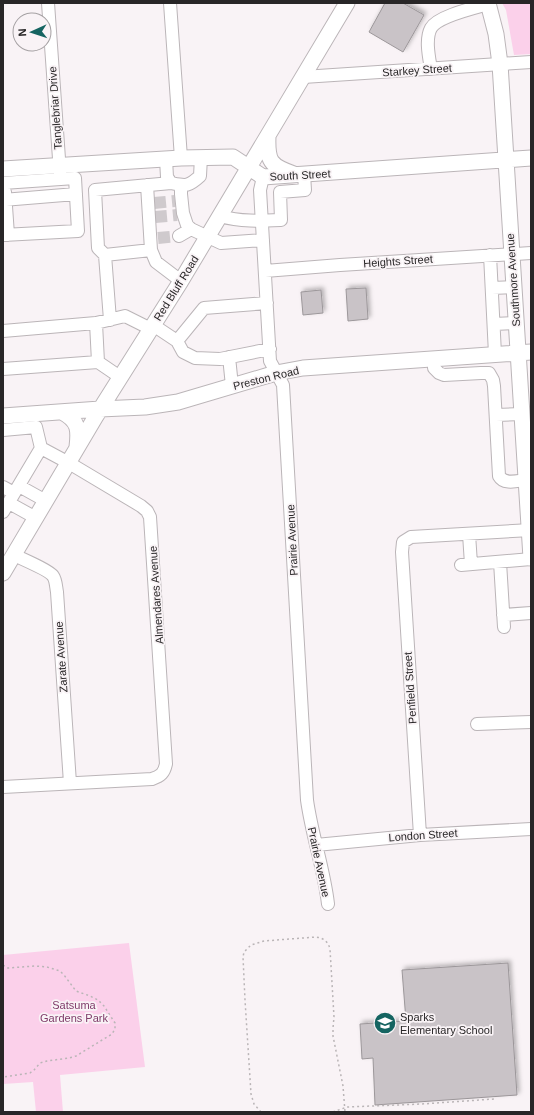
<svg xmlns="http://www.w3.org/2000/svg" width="534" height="1115" viewBox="0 0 534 1115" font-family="Arial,sans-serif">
<defs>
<filter id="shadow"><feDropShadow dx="2.5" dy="-2.5" stdDeviation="2" flood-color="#0004"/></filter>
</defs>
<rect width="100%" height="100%" fill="#f9f3f6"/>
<!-- green -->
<path fill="#fbd0ea" d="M502 3H531V54L514 55 506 10Z
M129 943 145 1067 60 1075 63 1112H36L33 1082 3 1084V955Z"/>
<!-- building -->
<path fill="#c9c3c7" stroke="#9c979a" filter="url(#shadow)" d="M385 3H403L424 15 403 52 369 32Z
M366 288 368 319 348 321 346 289Z
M321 290 323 313 303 315 301 292Z
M508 963 517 1095 375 1105 373 1058 362 1059 360 1024 406 1021 402 970Z"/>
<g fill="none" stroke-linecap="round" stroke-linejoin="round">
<!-- minor-tunnel -->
<path stroke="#cfcacd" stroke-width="12" stroke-dasharray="12 6" stroke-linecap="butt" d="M154 203 175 201
M155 217 177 215
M158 238 179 236"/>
<!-- minor casing -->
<g stroke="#bbb5b8" stroke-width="14">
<path id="minor" d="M48 3 60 173
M170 3 181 158
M431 69C429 57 425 39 431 28 438 16 474 8 488 4
M303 77 531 62
M166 159 167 177 171 183C186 186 188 187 200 176L201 157
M263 177 260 190 270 361 283 385 307 800C312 836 324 869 328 904
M3 183 75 178 78 231 3 235
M181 185V194L183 213 187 225 191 229 221 243 263 240
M5 192 8 235
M3 200 76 194
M220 216C241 222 260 221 281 220L280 192 305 190 304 174
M179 236 191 229
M151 250 156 262 181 281
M105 255 98 248 95 190 171 183
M490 255 495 354
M265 271 340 265 531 253
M492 288 514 287
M110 320 105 255 151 250 147 185
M494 324 516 323
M153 325 177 341 183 352 195 358 220 359 270 349
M3 331 96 323 125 316 151 329
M177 341 204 308 267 303
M229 357 232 386
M434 358V368L439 373 444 375 481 373H489L493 380 494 386 499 476C504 485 517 481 526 480
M98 362 120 377
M3 369 98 362 96 323
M496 415 522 414
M3 430 36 427 41 448 69 463 141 506 147 511 150 517 166 764C164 773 161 776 152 779L3 787
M19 486 46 501
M3 487 14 493
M9 503 36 518
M3 512 41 448
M469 534 471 564
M14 555C22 559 49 570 53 576 56 580 56 587 57 592L70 783
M500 562 504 627
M461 565 531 559
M503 615 531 613
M477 724 531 722
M420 835 402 552 403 542 411 537 531 530
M316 845 420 835 531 829"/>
</g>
<!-- major casing -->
<g stroke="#bbb5b8" stroke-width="17">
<path id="major" d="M488 3 496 34 500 64 531 558
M268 136C267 161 270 166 294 174
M3 169 181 158 233 157 263 177 531 158
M62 412C79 421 79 430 77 447
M3 416 100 409 145 407 178 402 276 373 303 368 531 352
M3 573 96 416 181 281 347 3"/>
</g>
<!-- path -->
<path stroke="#bab5b7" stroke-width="1.5" stroke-dasharray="2 3" stroke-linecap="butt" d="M3 965 8 968 35 966 47 967 60 971 64 975 76 991 90 996 98 1000 104 1006 115 1023V1029L112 1034 76 1056 69 1058 47 1061 40 1063 34 1070 30 1073 3 1077
M261 1112 254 1104 251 1094 245 1000 243 957 244 952 251 945 264 941 316 937C323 938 328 941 330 949L334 1017 333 1028V1036L343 1086 345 1112
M333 1112 347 1107 422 1104 494 1099"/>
<!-- minor -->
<use href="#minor" stroke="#fff" stroke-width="12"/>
<!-- major -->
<use href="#major" stroke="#fff" stroke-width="15"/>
</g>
<!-- icons -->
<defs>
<g id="school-disc" transform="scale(1.15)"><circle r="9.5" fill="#156461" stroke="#f9f3f6"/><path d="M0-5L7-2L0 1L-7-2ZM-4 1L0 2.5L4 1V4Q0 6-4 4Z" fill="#fff"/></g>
</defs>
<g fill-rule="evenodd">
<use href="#school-disc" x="385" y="1023"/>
</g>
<g text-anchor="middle" stroke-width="3.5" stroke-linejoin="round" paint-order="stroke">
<!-- street labels -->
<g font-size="11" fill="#282627" stroke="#f9f3f6">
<text transform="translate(417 70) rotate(-4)" y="4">Starkey Street</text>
<text transform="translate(55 108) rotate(-94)" y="4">Tanglebriar Drive</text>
<text transform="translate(300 175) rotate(-3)" y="4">South Street</text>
<text transform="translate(398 261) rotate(-4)" y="4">Heights Street</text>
<text transform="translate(513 280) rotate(-94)" y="4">Southmore Avenue</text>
<text transform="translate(176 288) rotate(-58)" y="4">Red Bluff Road</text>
<text transform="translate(266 378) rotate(-14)" y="4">Preston Road</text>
<text transform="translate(292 540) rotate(-93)" y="4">Prairie Avenue</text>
<text transform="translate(156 595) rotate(-94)" y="4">Almendares Avenue</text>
<text transform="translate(61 657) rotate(-94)" y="4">Zarate Avenue</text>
<text transform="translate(410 688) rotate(-94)" y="4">Penfield Street</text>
<text transform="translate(423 835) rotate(-4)" y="4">London Street</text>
<text transform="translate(319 862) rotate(78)" y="4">Prairie Avenue</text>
</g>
<!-- park labels -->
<g font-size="11" fill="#7f3a69" stroke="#f9f3f6">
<text x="74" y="1009">Satsuma<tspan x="74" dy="13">Gardens Park</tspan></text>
</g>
<!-- poi labels -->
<g font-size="11" fill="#282627" stroke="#f9f3f6" text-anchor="start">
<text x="400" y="1021">Sparks<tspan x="400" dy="13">Elementary School</tspan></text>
</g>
</g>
<!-- border -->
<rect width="534" height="1115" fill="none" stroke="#282627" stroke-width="8"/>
<!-- north arrow -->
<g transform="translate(32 32) rotate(267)"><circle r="19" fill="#f9f3f6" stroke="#a5a1a3"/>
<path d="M0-3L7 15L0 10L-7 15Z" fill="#156461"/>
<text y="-6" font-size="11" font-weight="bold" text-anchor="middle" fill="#282627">N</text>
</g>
</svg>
